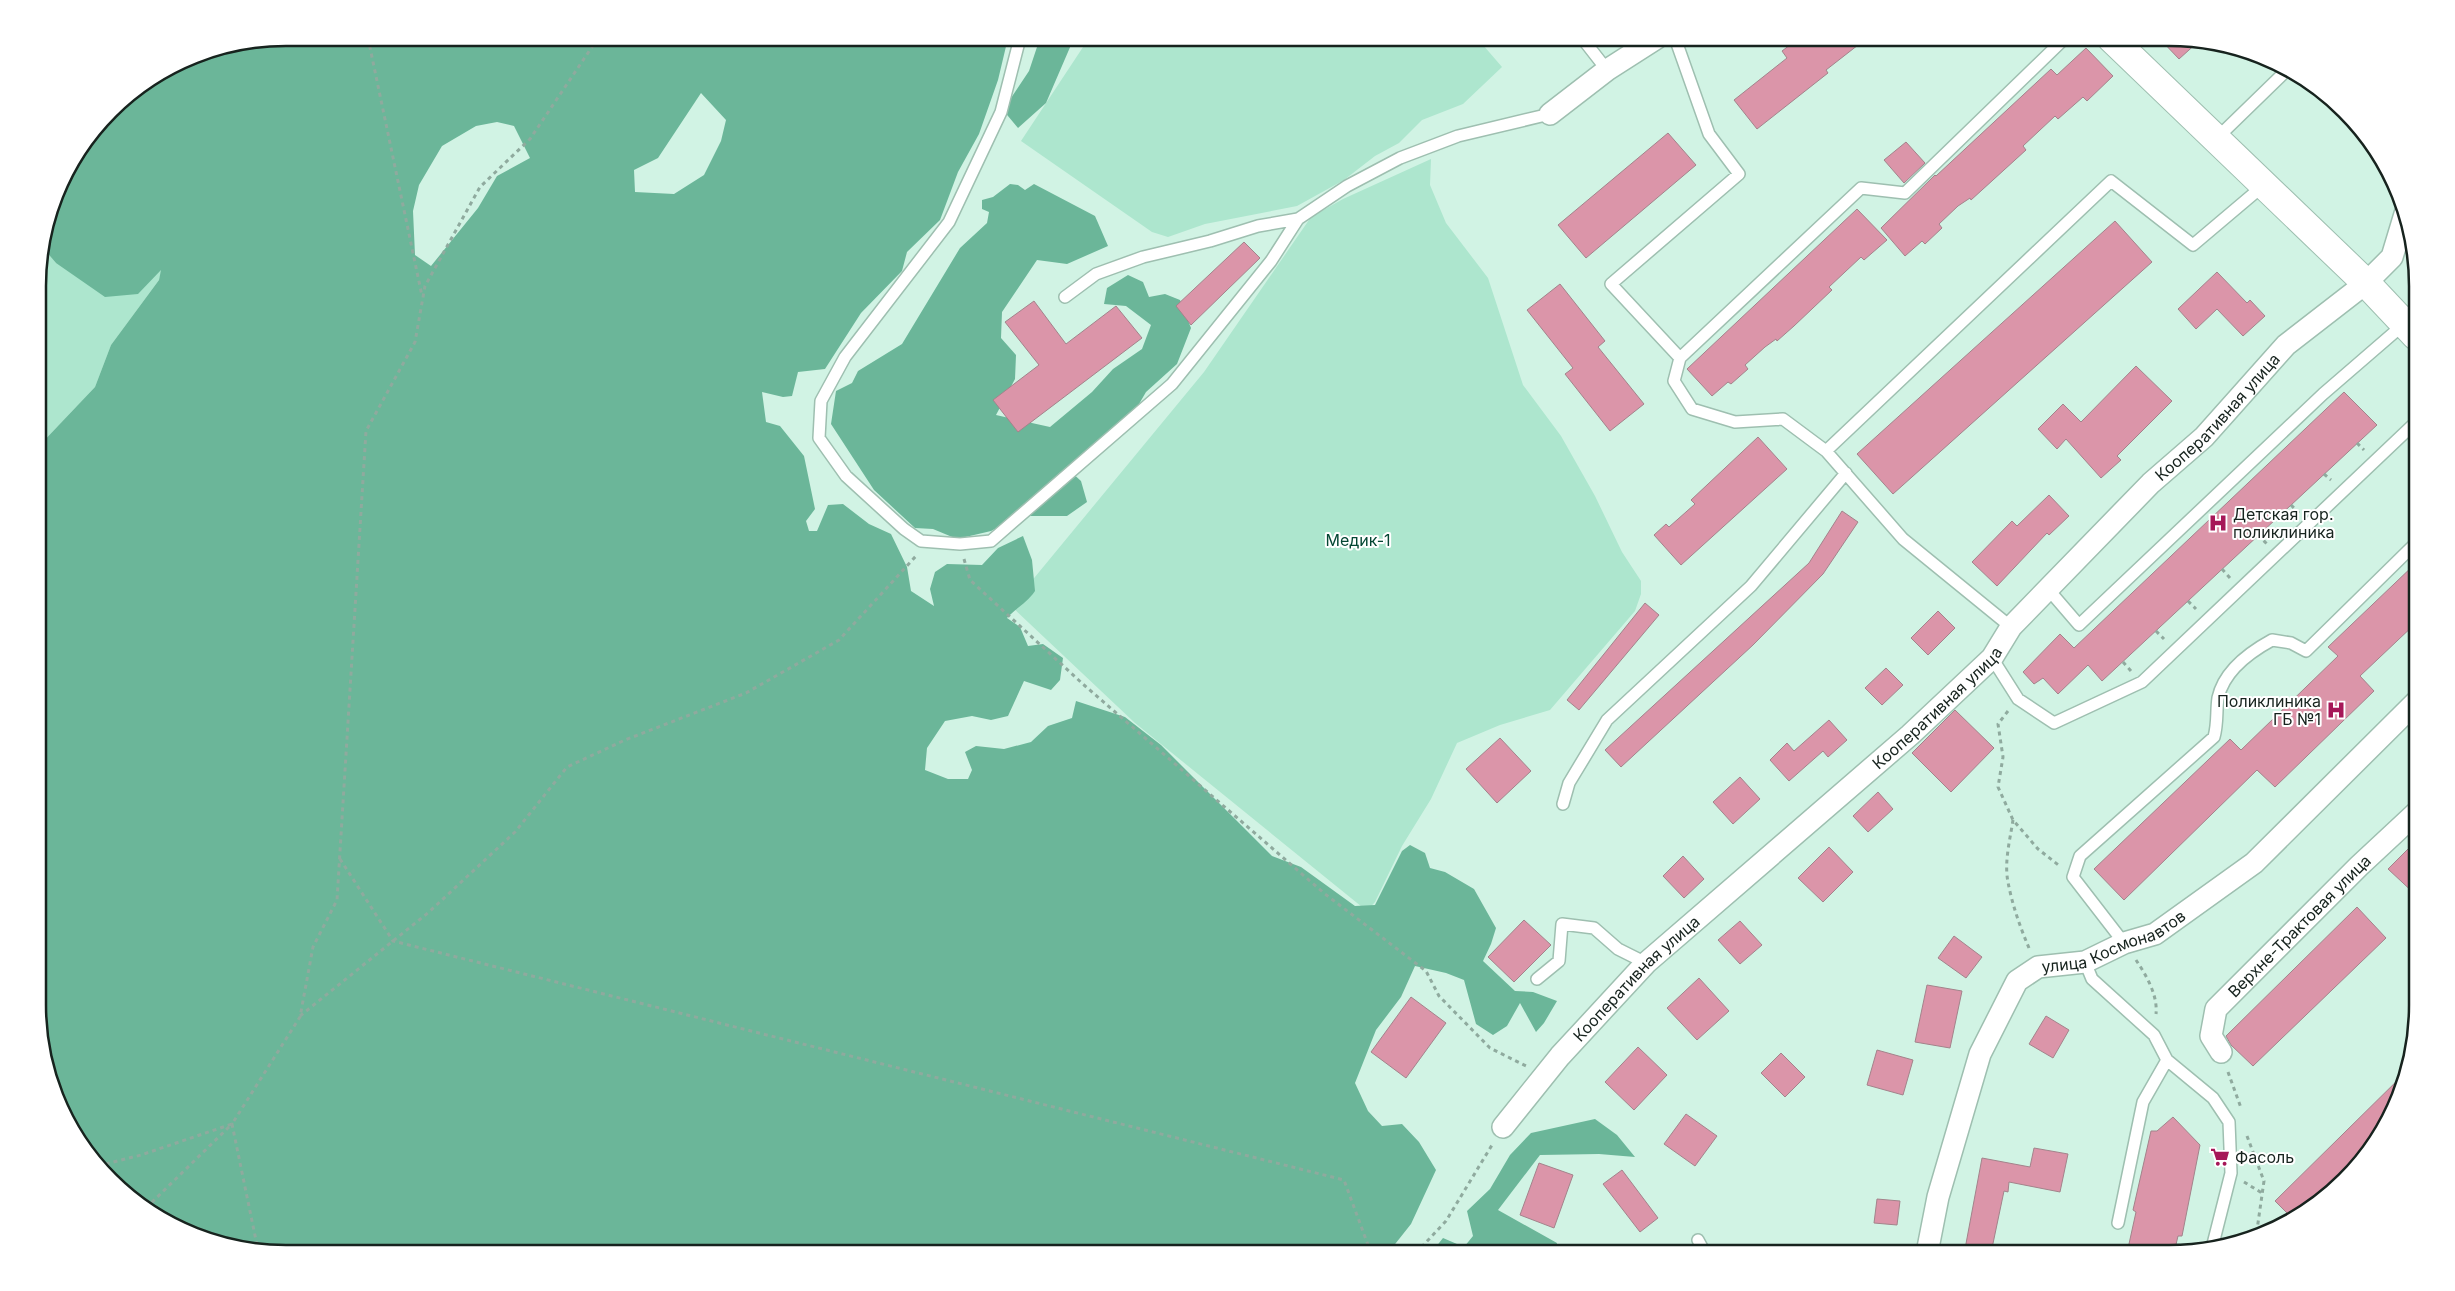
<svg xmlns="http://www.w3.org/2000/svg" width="2455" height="1291" viewBox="0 0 2455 1291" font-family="Inter,sans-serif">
<rect width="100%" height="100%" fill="#d1f3e4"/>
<!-- green -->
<path fill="#ade6ce" d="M1089 38H1477L1502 67 1463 104 1422 120 1399 143 1375 156 1344 180 1297 206 1205 224 1168 237 1152 232 1021 141Z
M1431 159 1430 185 1446 223 1488 278 1523 385 1561 436 1595 496 1622 552 1641 581V594L1635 611 1550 710 1500 725 1457 743 1431 799 1402 846 1375 902 1367 911 1135 723 1011 606 1204 372 1311 217 1343 199Z
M44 249 56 263 162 269 159 280 111 345 95 387 38 447V269Z"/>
<!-- forest -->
<path fill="#6bb699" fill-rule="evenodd" d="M286 38H1008L998 80 979 134 958 172 940 220 907 252 902 271 861 313 825 369 798 372 792 396 783 397 762 392 766 422 780 426 804 456 815 509 806 521 809 531H817L828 505 843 504 869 524 891 534 907 567 911 591 934 606 930 589 935 572 947 564 982 565 998 548 1023 536 1032 560 1035 591C1027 603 1016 608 1007 618L1020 627 1028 646 1043 644 1063 658 1060 680 1051 690 1024 681 1008 716 991 720 972 716 945 721 927 748 925 770 948 779H968L972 770 965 752 976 746 1004 749 1031 742 1048 726 1072 718 1076 701 1125 717 1161 745 1272 856 1301 867 1355 906 1375 905 1402 851 1410 845 1425 853 1430 868 1445 872 1474 889 1496 928 1491 944 1483 961 1515 991 1533 992 1557 1001 1544 1023 1536 1032 1520 1003 1507 1026 1493 1035 1476 1024 1464 980 1446 973 1415 966 1401 997 1376 1030 1355 1083 1368 1111 1382 1126 1402 1124 1419 1142 1436 1170 1411 1224 1388 1253H286C265 1251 242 1250 222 1245 151 1227 85 1167 56 1100 48 1081 45 1058 40 1038L38 447 95 387 111 345 159 280 161 270 138 294 105 297 56 263 44 249 63 176 122 99 191 56ZM701 93 726 120 721 141 704 175 674 194 635 192 634 170 658 158ZM497 122 514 126 530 158 497 176 478 208 431 266 415 255 413 211 419 185 442 146 476 126Z
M1040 38H1074L1046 103 1018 128 1003 110 1029 71Z
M1010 184 1018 185 1025 190 1034 184 1095 216 1108 246 1067 264 1037 260 1002 312 1001 338 1016 355 1015 379 996 415 1050 427 1092 392 1113 369 1142 349 1151 325 1126 306 1104 304 1107 288 1128 275 1143 282 1149 297 1165 294 1180 300 1191 328 1177 364 1146 392 1128 423 1070 471 1081 481 1087 502 1067 516H1020L991 531 957 539 933 529 915 528 874 490 831 424 836 391 852 383 858 371 902 344 960 248 987 223 989 212 982 209V200L993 197Z
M1595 1119 1617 1135 1635 1157 1599 1154 1540 1155 1498 1210 1557 1243 1555 1253H1431L1443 1238 1464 1247 1473 1236 1467 1211 1490 1189 1510 1155 1531 1133Z"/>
<!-- building -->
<path fill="#db95a9" stroke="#a3838b" d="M1799 38H1867L1826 70 1828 73 1757 129 1734 100 1787 58 1782 51Z
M2159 38H2169L2199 41 2179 59Z
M2086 48 2113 76 2087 101 2083 97 2058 119 2055 116 2023 146 2026 150 1971 200 1970 198 1958 206 1939 224 1942 228 1925 244 1922 241 1905 256 1881 228 1935 175 1936 176 2051 69 2057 75Z
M1668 133 1696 165 1586 258 1558 225Z
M1906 142 1925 163 1904 183 1884 160Z
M1857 209 1887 240 1864 260 1861 257 1829 287 1832 290 1794 326 1777 341 1776 339 1765 347 1745 365 1748 369 1731 384 1728 382 1712 396 1687 369Z
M2115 221 2152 262 1893 494 1857 454Z
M1244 242 1260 258 1191 325 1176 306Z
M2217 272 2247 303 2250 300 2265 316 2243 336 2217 309 2196 329 2178 309Z
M1560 284 1605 341 1598 347 1644 404 1610 431 1565 374 1573 368 1527 310Z
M1034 301 1066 344 1116 306 1142 338 1018 432 993 400 1039 365 1005 322Z
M2136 366 2172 401 2117 456 2121 460 2101 478 2066 439 2057 449 2038 429 2063 404 2081 422Z
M2344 392 2377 425 2102 681 2088 665 2058 694 2043 678 2034 684 2023 672 2060 634 2074 648Z
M1758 437 1787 469 1681 565 1654 535 1666 524 1669 527 1695 504 1691 500Z
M2049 495 2069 516 2049 535 2047 533 1997 586 1972 562 2012 521 2017 526Z
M1842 511 1858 522 1823 574 1753 645 1621 767 1605 750 1809 563Z
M2416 563V623L2360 676 2374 691 2275 787 2257 770 2124 900 2094 869 2230 739 2241 750 2338 656 2328 647Z
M1645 603 1659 615 1579 710 1567 700Z
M1938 611 1955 628 1928 655 1911 638Z
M1886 668 1903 685 1882 705 1865 688Z
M1955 710 1994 748 1951 792 1912 753Z
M1829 720 1847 740 1828 757 1823 751 1789 781 1770 760 1787 743 1794 751Z
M1500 738 1531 771 1497 803 1466 769Z
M1740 777 1760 799 1733 824 1713 802Z
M1878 792 1893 809 1868 832 1853 816Z
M2417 840V896L2388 869Z
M1829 847 1853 872 1823 902 1798 878Z
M1683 856 1704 879 1684 898 1663 876Z
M2357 907 2386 938 2253 1066 2231 1045 2226 1036Z
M1524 920 1551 945 1514 982 1488 957Z
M1740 921 1762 945 1740 964 1718 940Z
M1954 936 1982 957 1966 978 1938 958Z
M1699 978 1729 1011 1697 1040 1667 1008Z
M1927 985 1962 991 1950 1048 1915 1042Z
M1411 997 1446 1023 1406 1078 1371 1052Z
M2046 1016 2069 1030 2053 1058 2029 1044Z
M1638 1047 1667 1075 1634 1110 1605 1082Z
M1877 1050 1913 1060 1903 1095 1867 1085Z
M1781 1053 1805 1077 1785 1097 1761 1073Z
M2409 1069 2392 1115 2356 1169 2307 1212 2293 1219 2275 1201Z
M1686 1114 1717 1136 1695 1166 1664 1144Z
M2173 1117 2200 1145 2182 1236H2178L2174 1253H2127L2136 1212 2133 1210 2151 1131H2157Z
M2034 1148 2068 1154 2060 1192 2009 1182 2008 1192 2004 1191 1991 1253 1965 1249 1982 1158 2030 1167Z
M1539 1163 1573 1175 1554 1228 1520 1215Z
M1622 1170 1658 1218 1640 1232 1603 1184Z
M1877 1199 1900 1201 1897 1225 1874 1223Z"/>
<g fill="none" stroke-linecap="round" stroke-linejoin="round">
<!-- lane casing -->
<g stroke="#9ebfb0" stroke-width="14">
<path id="lane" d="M1020 38 1001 112 949 222 845 357 821 401 819 438 846 476 904 529 921 541 960 544 991 541 1172 384 1271 261 1298 219
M1582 38 1607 70
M1675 38 1709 134 1739 174 1611 284 1680 358
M2216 139 2288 69
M1065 297 1096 274 1143 257 1210 241 1258 226 1298 219 1347 186 1400 158 1458 136 1550 114
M1826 451 2111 181 2193 245 2264 185
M2048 589 2079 625 2323 394 2404 324
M2011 627 1903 539 1826 451 1783 419 1735 422 1692 409 1674 381 1680 358 1861 188 1905 193 2065 38
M1992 658 2018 699 2054 723 2142 682 2416 422
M1563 804 1569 783 1607 720 1751 586 1846 473
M2124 943 2073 877 2080 856 2214 737C2218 723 2216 711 2218 698 2224 670 2250 652 2272 640L2291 643 2306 651 2416 543
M2085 962 2092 979 2154 1035 2167 1060 2213 1098 2229 1122 2231 1173 2212 1248
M1537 979 1559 961 1562 924 1594 928 1618 949 1646 963
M2118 1223 2143 1102 2167 1060
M1698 1240 1705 1253"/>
</g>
<!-- street casing -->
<g stroke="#9ebfb0" stroke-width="24">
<g id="street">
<path d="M1550 114 1607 70 1657 38"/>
<path id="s1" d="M2221 1052 2211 1036 2216 1009 2359 866 2417 812"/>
<path id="s2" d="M1503 1127 1560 1056 1646 963 1910 735 1992 658 2011 627 2151 483 2204 437 2286 345 2366 283 2392 257 2405 214"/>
<path id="s3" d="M1927 1253 1938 1197 1980 1054 2017 981 2038 967 2085 962 2124 943 2155 934 2254 863 2417 701"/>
</g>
</g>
<!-- secondary casing -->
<g stroke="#9ebfb0" stroke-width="30">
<path id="secondary" d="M2111 38 2366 283 2416 336"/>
</g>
<!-- path -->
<path stroke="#8faa9e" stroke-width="3" stroke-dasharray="4 4" stroke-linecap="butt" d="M368 38 422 296
M2357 443 2364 450
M2324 474 2331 480
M2291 505 2299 513
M2258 535 2267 544
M964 559 970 580 1084 685 1325 894 1426 971 1439 996 1490 1048 1526 1066
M2222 569 2230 578
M2188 601 2196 609
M2156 631 2164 639
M2123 662 2131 671
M2008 711 1998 724 2003 757 1998 787 2013 820 2038 849 2061 867
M2013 820C2010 840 2004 862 2008 882 2012 904 2020 927 2029 948
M340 859 393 941 1344 1180 1371 1253
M2136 960C2146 975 2158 995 2156 1014
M300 1016 429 912 515 832 567 767 625 740 746 693 839 640 916 556
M2228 1072 2241 1108
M2247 1136 2264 1181 2256 1237
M98 1166 141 1155 232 1124 300 1017 313 947 337 900 366 431 415 342 425 286 480 187 530 139 598 38
M2244 1182 2262 1193
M146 1208 232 1124 258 1250
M1416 1253 1446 1221 1492 1145"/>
<!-- lane -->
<use href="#lane" stroke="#fff" stroke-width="11"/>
<!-- street -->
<use href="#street" stroke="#fff" stroke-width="21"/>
<!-- secondary -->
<use href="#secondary" stroke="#fff" stroke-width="28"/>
</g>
<!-- icons -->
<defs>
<g id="hospital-bare" transform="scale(1.5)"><path d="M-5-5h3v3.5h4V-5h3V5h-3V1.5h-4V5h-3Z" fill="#a61758" stroke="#fff" stroke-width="2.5" paint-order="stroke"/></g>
<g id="supermarket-bare" transform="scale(1.5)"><path d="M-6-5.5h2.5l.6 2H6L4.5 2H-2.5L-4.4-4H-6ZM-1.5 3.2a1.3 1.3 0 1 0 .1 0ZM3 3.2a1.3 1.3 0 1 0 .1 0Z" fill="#a61758" stroke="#fff" stroke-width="2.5" paint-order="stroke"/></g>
</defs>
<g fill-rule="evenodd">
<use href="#hospital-bare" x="2218" y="523"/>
<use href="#hospital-bare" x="2336" y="710"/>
<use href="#supermarket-bare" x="2220" y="1157"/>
</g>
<g text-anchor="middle" stroke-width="4" stroke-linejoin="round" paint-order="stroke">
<!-- street labels -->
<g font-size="16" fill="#17231e" stroke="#fff">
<text dy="6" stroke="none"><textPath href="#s2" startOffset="1010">Кооперативная улица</textPath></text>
<text dy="6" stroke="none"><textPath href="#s2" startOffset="605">Кооперативная улица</textPath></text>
<text dy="6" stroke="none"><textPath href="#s1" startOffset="164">Верхне-Трактовая улица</textPath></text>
<text dy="6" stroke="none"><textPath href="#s3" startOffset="394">улица Космонавтов</textPath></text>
<text dy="6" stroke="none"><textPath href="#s2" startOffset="200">Кооперативная улица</textPath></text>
</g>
<!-- poi labels -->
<g font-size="16" fill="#17231e" stroke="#fff" text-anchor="start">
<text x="2233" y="520">Детская гор.<tspan x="2233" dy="18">поликлиника</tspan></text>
<text x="2321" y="707" text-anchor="end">Поликлиника<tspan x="2321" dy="18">ГБ №1</tspan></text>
<text x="2235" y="1163">Фасоль</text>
</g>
<!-- park labels -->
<g font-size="16" fill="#054734" stroke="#fff">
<text x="1358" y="546">Медик-1</text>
</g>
</g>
<!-- crop -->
<path d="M0 0H2455V1291H0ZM286 46H2169A240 240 0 0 1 2409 286V1005A240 240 0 0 1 2169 1245H286A240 240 0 0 1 46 1005V286A240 240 0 0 1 286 46Z" fill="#fff" fill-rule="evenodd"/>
<path fill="none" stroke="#17231e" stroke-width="2.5" d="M286 46H2169A240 240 0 0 1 2409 286V1005A240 240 0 0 1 2169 1245H286A240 240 0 0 1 46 1005V286A240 240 0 0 1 286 46Z"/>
</svg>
